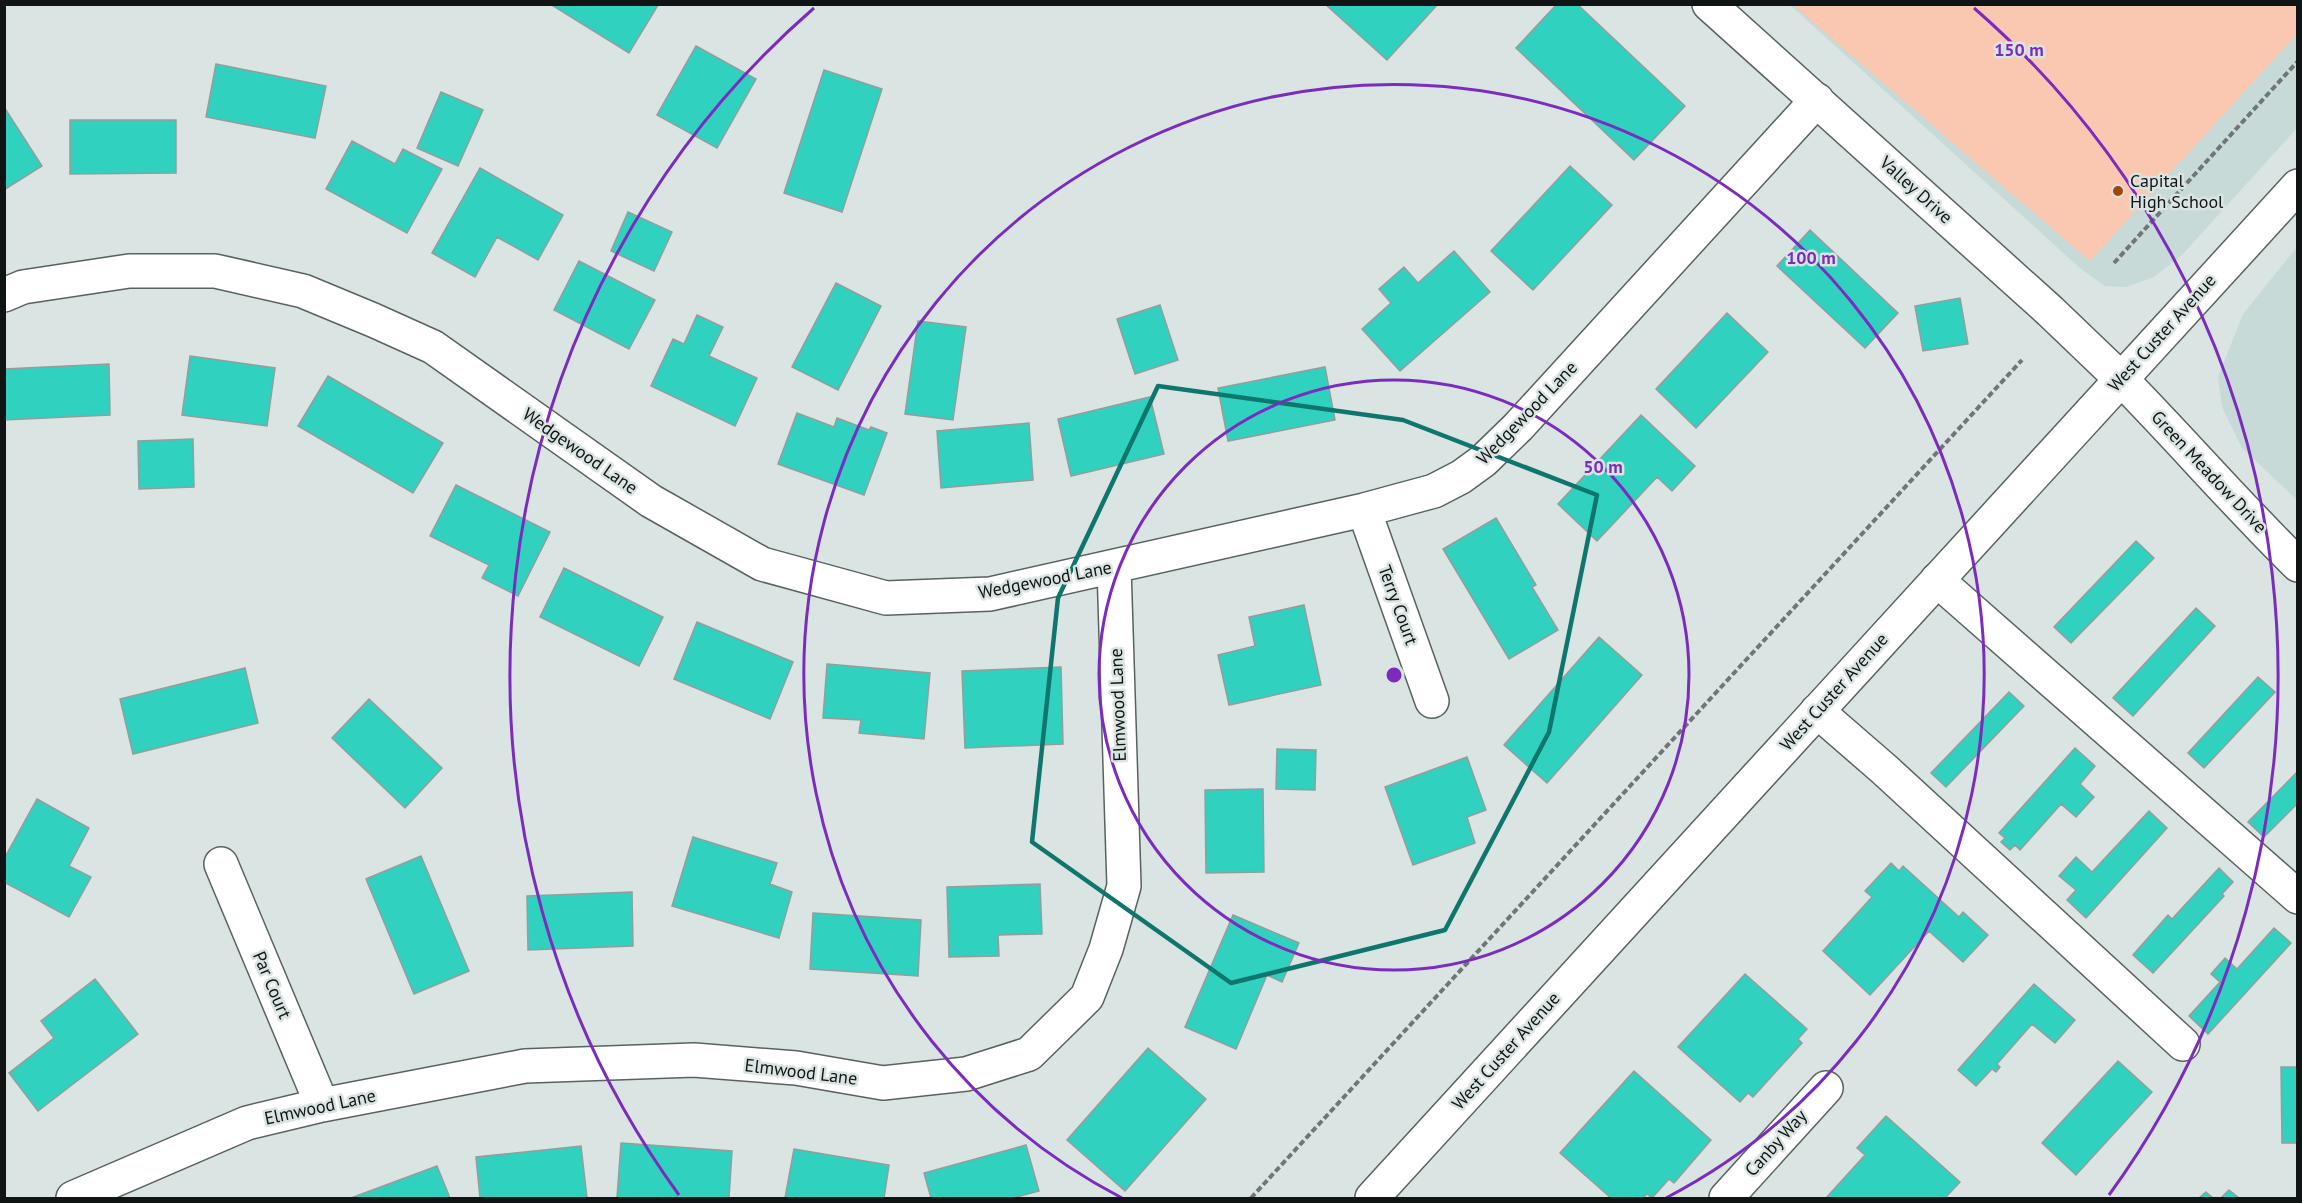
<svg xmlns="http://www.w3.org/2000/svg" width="2302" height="1203" viewBox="0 0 2302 1203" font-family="'PT Sans',sans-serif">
<rect width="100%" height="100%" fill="#dae4e2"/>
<!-- built -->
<path fill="#c7dad7" d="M1790 5H2297V128L2182 255 2154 277 2126 287 2105 286 2081 269Z
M2297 247V500L2242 448 2222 407 2218 377 2243 314Z"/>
<!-- green -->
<path fill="#fac7b0" d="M1793 5H2297V34L2090 261Z"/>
<!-- building -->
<path fill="#31d1c0" stroke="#949d9c" stroke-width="1.5" d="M550 4H657L658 5 629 53Z
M1325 4H1438L1387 60Z
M1557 4H1577L1685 106 1634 160 1516 48Z
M696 46 756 79 717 148 657 115Z
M216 64 326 86 315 138 206 117Z
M824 70 882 89 842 212 784 193Z
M441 92 483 110 458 166 417 148Z
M4 107 42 166 4 190Z
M70 120H176V173L70 174Z
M352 141 395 164 403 149 442 169 407 233 326 189Z
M1570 166 1612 205 1533 290 1491 251Z
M480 168 563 215 538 260 497 237 475 277 432 253Z
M628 212 672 232 654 271 611 251Z
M1810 230 1898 313 1865 348 1777 266Z
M1454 251 1490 292 1400 371 1362 329 1391 303 1379 289 1404 267 1418 283Z
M579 261 655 300 629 349 554 310Z
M836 283 881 306 838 390 792 367Z
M1960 298 1968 344 1923 351 1915 306Z
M1160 305 1178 360 1135 374 1117 319Z
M1727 313 1768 352 1696 428 1656 389Z
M697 315 723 327 709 356 757 378 735 426 651 386 673 339 684 344Z
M918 321 966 327 953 420 905 414Z
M190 356 275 368 267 426 182 415Z
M109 364 110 415 4 420V369Z
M1325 367 1335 420 1228 441 1218 388Z
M328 376 443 443 413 493 298 426Z
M1150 397 1164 454 1071 476 1058 419Z
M797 413 834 427 837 418 869 430 871 427 887 433 864 495 778 464Z
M1641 415 1695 466 1672 491 1657 477 1597 541 1558 504Z
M1029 423 1033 480 941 488 937 431Z
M193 439 194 487 139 489 138 441Z
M456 485 550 532 518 596 482 578 489 565 430 536Z
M1496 518 1536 585 1532 587 1558 630 1509 659 1443 549Z
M2136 541 2154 558 2071 643 2054 627Z
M564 568 663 617 639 666 540 617Z
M1304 605 1321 685 1229 705 1218 655 1255 646 1249 617Z
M2196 608 2215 626 2133 716 2113 698Z
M697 622 793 662 770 719 674 679Z
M1599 637 1642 675 1547 783 1504 745Z
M827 664 930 673 924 739 859 733 861 720 823 718Z
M1061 667 1063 744 965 748 962 671Z
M245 668 258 723 133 754 120 699Z
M2258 677 2275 692 2204 768 2188 753Z
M2009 692 2024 706 1946 787 1931 773Z
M369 699 442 768 405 808 332 738Z
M2075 748 2095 766 2080 784 2094 797 2076 817 2061 804 2020 850 2015 845 2010 850 2001 842 2005 838 1999 833Z
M1277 749 1316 750 1315 790 1276 789Z
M1467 757 1486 810 1467 817 1475 843 1413 865 1385 787Z
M2298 771V803L2264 837 2248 822Z
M1263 789 1264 872 1206 873 1205 790Z
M37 799 89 828 69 866 91 877 69 917 4 882V859Z
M2149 811 2167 828 2086 918 2067 900 2076 890 2059 876 2076 857 2092 872Z
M693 837 777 863 770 884 792 892 779 938 672 906Z
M421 856 469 971 414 994 366 879Z
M1891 863 1899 871 1903 866 1959 917 1963 912 1988 935 1963 962 1929 931 1870 995 1823 951 1872 897 1865 891Z
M2219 868 2233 882 2222 894 2224 896 2153 973 2133 955 2168 915 2172 919Z
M1040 884 1042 934 998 935 999 956 949 957 947 887Z
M632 892 633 946 528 950 527 896Z
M813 913 921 920 918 976 810 969Z
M1233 915 1299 943 1282 982 1267 975 1236 1049 1185 1027Z
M2274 928 2291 943 2208 1034 2189 1016 2220 982 2211 974 2225 958 2237 969Z
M1745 974 1807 1029 1798 1039 1802 1043 1753 1097 1748 1093 1740 1102 1678 1047Z
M95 979 138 1034 38 1111 9 1073 54 1038 41 1021Z
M2034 984 2075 1020 2055 1043 2032 1024 1997 1064 2000 1067 1996 1072 1992 1069 1976 1086 1958 1070Z
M1148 1048 1206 1099 1125 1191 1067 1140Z
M2118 1061 2152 1092 2076 1175 2042 1143Z
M2281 1067H2298V1143H2282Z
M1634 1071 1711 1140 1674 1183 1669 1179 1652 1198 1647 1194 1643 1198H1611L1560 1153Z
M1886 1116 1960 1182 1945 1198H1826L1865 1155 1857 1148Z
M621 1143 732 1151 729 1198H617Z
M1026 1145 1039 1191 1013 1198H931L924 1173Z
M581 1146 587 1198H480L476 1157Z
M794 1149 889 1165 884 1198H785Z
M437 1166 450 1198H351Z
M2229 1190 2239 1198H2221Z
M2206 1192 2213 1198H2199Z"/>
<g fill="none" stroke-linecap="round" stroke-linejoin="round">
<!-- minor casing -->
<g stroke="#596260" stroke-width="36">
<path id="minor" d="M4 295 23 287 129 271H215L303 291 373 320 433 347 651 501 762 564 886 598 990 594 1364 510 1434 491 1461 477 1483 461 1518 427 1817 100
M1364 510 1432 701
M1937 580 2298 897
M1817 711 1885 770 2183 1044
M221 864 322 1105
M73 1198 247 1123 322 1105 525 1066 694 1060 796 1068 883 1083 966 1074 1029 1054 1087 997 1106 949 1124 886 1114 567
M1726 1198 1826 1088"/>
</g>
<!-- tertiary casing -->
<g stroke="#596260" stroke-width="36">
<path id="tertiary" d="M1709 4 2050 311 2121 379"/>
</g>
<!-- secondary casing -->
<g stroke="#596260" stroke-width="36">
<path id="secondary" d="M2121 379C2181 440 2237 505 2298 565
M1372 1198 2298 186"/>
</g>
<!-- path -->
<path stroke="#707675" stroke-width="4" stroke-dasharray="6 3" stroke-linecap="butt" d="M2114 263 2298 61
M1251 1198 2022 360"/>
<!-- minor -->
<use href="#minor" stroke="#fff" stroke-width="33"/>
<!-- tertiary -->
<use href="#tertiary" stroke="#fff" stroke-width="33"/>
<!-- secondary -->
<use href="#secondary" stroke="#fff" stroke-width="33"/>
</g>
<!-- marked area -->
<path fill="none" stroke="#0f766e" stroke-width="4.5" stroke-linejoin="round" d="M1158 386 1403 420 1597 495 1549 732 1445 930 1231 983 1032 842 1058 598Z"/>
<!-- distance rings -->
<g fill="none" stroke="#7b2cbf" stroke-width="3">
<circle cx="1394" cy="675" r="295"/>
<path d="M1122 1198A590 590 0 1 1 1666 1198"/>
<path d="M679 1195A884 884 0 0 1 814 8M1974 8A884 884 0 0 1 2109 1195"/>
</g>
<!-- markers -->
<circle fill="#a64502" stroke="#dae4e2" stroke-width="2" cx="2118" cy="191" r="6"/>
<g text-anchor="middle" stroke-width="5" stroke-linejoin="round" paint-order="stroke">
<!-- poi labels -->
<g font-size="18" fill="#111414" stroke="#dae4e2" text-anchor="start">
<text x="2130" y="187">Capital<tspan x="2130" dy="21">High School</tspan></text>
</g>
<!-- street labels -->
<g font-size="18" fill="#111414" stroke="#dae4e2">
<text transform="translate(1916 190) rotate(42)" y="6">Valley Drive</text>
<text transform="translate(2162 333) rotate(-48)" y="6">West Custer Avenue</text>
<text transform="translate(1527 413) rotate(-46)" y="6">Wedgewood Lane</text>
<text transform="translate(580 451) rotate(35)" y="6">Wedgewood Lane</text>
<text transform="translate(2209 472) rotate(47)" y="6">Green Meadow Drive</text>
<text transform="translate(1045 580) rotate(-11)" y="6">Wedgewood Lane</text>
<text transform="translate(1398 605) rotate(70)" y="6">Terry Court</text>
<text transform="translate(1834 692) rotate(-48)" y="6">West Custer Avenue</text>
<text transform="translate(1118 705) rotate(-92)" y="6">Elmwood Lane</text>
<text transform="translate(272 985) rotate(67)" y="6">Par Court</text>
<text transform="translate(1506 1051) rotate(-48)" y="6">West Custer Avenue</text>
<text transform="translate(801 1072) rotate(7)" y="6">Elmwood Lane</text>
<text transform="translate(320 1107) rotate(-12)" y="6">Elmwood Lane</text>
<text transform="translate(1776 1143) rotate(-48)" y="6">Canby Way</text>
</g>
</g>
<circle cx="1394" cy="675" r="9" fill="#7b2cbf" stroke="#dae4e2" stroke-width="3"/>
<g font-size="18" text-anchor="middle" font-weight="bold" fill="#7b2cbf" stroke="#dae4e2" stroke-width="5" stroke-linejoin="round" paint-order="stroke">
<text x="2019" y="56">150 m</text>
<text x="1811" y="264">100 m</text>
<text x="1603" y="473">50 m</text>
</g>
<!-- border -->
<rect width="2302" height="1203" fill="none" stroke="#111414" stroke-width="12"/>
</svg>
